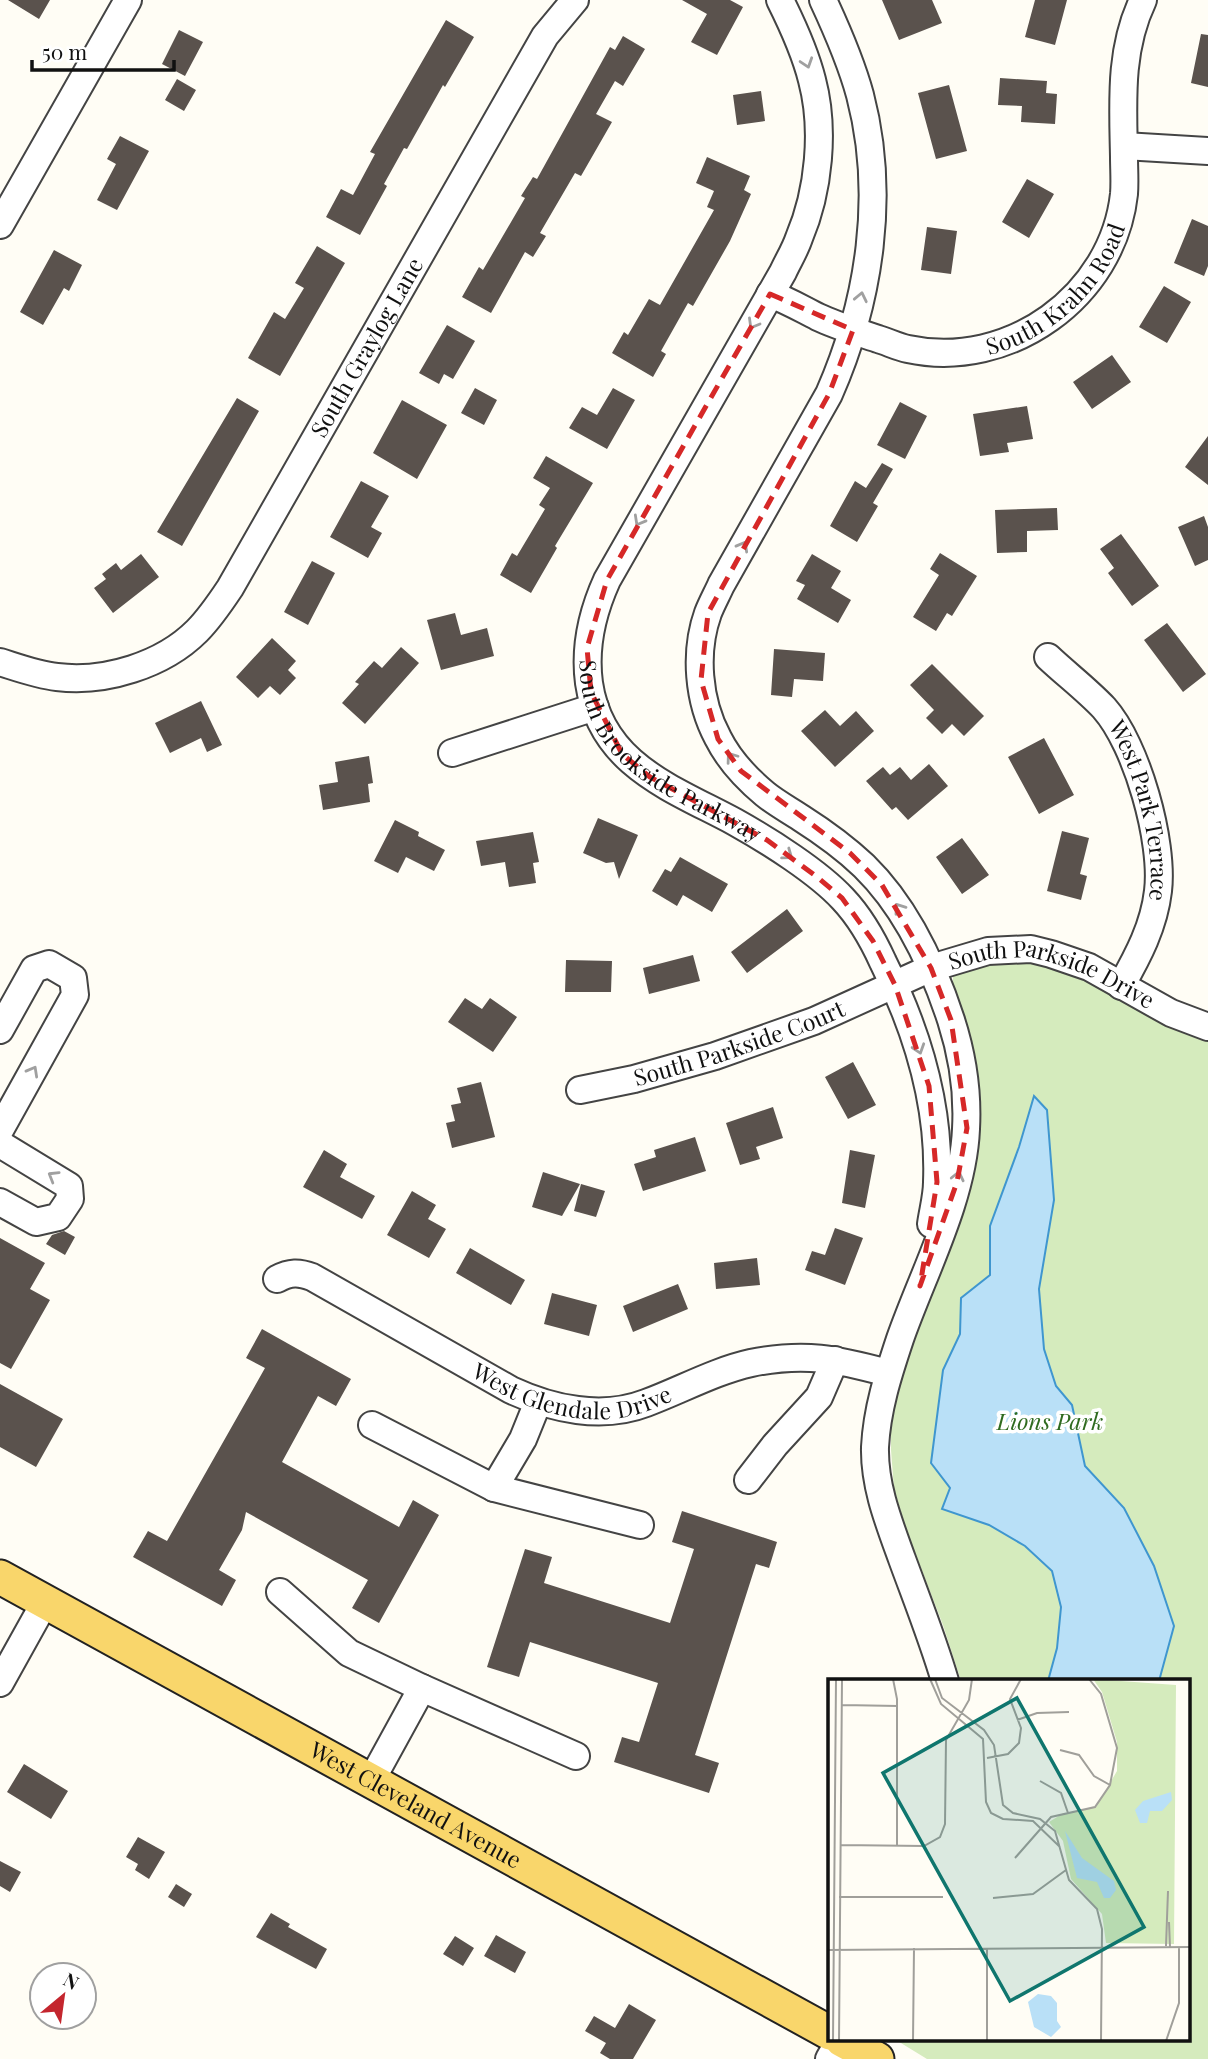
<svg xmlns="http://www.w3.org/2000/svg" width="1208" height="2059" viewBox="0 0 1208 2059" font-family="'Playfair Display',serif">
<rect width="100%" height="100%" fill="#fffdf5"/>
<!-- green -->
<path fill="#d5ebbd" d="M1051 961 1208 1036V2059H927L896 2040H1189V1681H961L943 1625 907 1532 894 1489 891 1450V1413L904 1359 957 1227 971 1185 976 1154 979 1112 973 1050 961 1006 953 985V976L958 969 971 963Z"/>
<!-- water -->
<path fill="#b9e0f7" stroke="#3f96cf" stroke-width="2" d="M1034 1096 1047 1110 1054 1200 1039 1289 1044 1349 1056 1386 1072 1405 1085 1466 1124 1508 1154 1566 1174 1626 1159 1681H1048L1057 1648 1061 1607 1052 1571 1025 1546 989 1525 942 1509 950 1488 931 1463 943 1370 960 1334 961 1298 990 1275V1226L1019 1147Z"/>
<!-- building -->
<path fill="#5a524d" d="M8 0H50L39 19Z
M682 0H730L743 7 717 55 691 42 707 14Z
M882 0H932L942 23 899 40Z
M1035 0H1067L1055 45 1025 37Z
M446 20 474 37 445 87 443 85 407 149 404 148 384 184 387 186 360 235 326 217 341 189 353 195 375 154 370 152Z
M179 30 203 42 185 76 162 64Z
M1201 34 1208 35V87L1191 83Z
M623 36 645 49 623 86 615 81 596 114 612 122 581 176 575 173 540 233 546 236 533 257 525 252 491 313 462 297 479 267 483 270 525 198 521 196 533 177 537 179 610 47 615 50Z
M1000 78 1047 81 1046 93 1057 94 1055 124 1021 122 1022 106 998 105Z
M177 79 196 90 184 111 165 100Z
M949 85 967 151 936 159 918 93Z
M761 91 765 121 737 125 733 95Z
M120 136 149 151 117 210 97 200 116 164 107 159Z
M707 157 750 176 744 190 751 194 730 241 693 306 688 303 661 351 666 354 653 377 612 353 624 332 628 335 649 299 660 305 714 210 707 207 714 191 696 183Z
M1027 179 1054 194 1029 238 1002 222Z
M1192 219 1208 226V266L1204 276 1174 263Z
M927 227 957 231 951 274 921 270Z
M317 246 345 263 280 376 248 358 274 312 285 319 304 288 295 283Z
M54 250 82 265 69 291 64 288 43 325 20 312Z
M1164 286 1191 302 1167 343 1139 327Z
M447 325 475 341 453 379 444 374 439 384 419 373Z
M1112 355 1131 382 1092 409 1073 382Z
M475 388 497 400 484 425 461 413Z
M613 388 635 400 607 449 569 428 582 407 597 415Z
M237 398 259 411 182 546 157 532Z
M402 400 447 425 417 479 373 453Z
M900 402 927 416 905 459 877 445Z
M1027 406 1033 439 1007 443 1009 452 980 456 973 414Z
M1208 436V485L1185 467Z
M546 456 593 483 555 546 557 548 531 593 500 575 512 553 517 556 545 509 539 505 550 488 533 478Z
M882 463 893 469 873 503 878 506 857 542 830 526 855 481 866 488Z
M361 481 389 496 371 527 382 533 368 558 330 537Z
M1057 508 1058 530 1027 531V552L997 553 995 510Z
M1204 516 1208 527V560L1195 566 1178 527Z
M1121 534 1159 586 1132 606 1108 573 1114 568 1100 549Z
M940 553 977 576 952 616 947 613 936 631 913 617 939 575 930 569Z
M141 554 159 577 113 613 94 588 106 579 102 574 116 563 121 570Z
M812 554 841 571 831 588 851 600 838 623 797 599 805 585 796 581Z
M312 561 335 573 308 625 284 612Z
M455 613 461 635 487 628 494 656 441 670 427 620Z
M1167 623 1206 674 1183 692 1144 640Z
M272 638 296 661 288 670 296 678 280 695 270 686 258 698 236 677Z
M401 647 419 663 365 724 342 703 359 684 355 682 374 661 382 668Z
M774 649 825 653 823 681 794 679 792 697 771 695Z
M932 664 984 716 964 736 952 724 942 734 926 718 934 710 910 685Z
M201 701 222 745 207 752 201 738 170 753 155 723Z
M825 710 840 726 856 711 874 731 835 767 801 731Z
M1044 738 1074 795 1039 814 1008 757Z
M369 756 373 783 368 784 370 802 323 810 319 785 338 782 335 762Z
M929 764 948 786 908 820 896 807 892 810 866 781 883 767 890 775 900 767 911 780Z
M598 818 638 835 619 879 614 862 606 863 583 853Z
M395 820 419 832 418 836 445 850 434 871 406 857 398 873 374 861Z
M1062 831 1089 838 1080 874 1087 876 1081 900 1047 891Z
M533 832 539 862 533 863 536 883 509 887 505 862 481 866 476 841Z
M962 838 989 875 962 894 936 857Z
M680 857 728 884 712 912 683 895 677 906 652 891 665 869 671 872Z
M787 909 803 931 747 973 731 952Z
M693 955 700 981 649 994 643 968Z
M566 960 612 961 611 992H565Z
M465 998 482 1009 490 998 517 1017 493 1052 448 1022Z
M853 1062 876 1105 848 1119 825 1077Z
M481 1082 495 1137 452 1148 446 1123 455 1121 451 1105 461 1103 457 1088Z
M773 1107 783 1138 756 1147 760 1159 740 1165 726 1123Z
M695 1137 706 1171 643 1191 634 1164 656 1157 654 1150Z
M324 1150 347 1164 340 1177 375 1196 362 1219 303 1187Z
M850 1150 875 1155 865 1208 842 1203Z
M543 1172 580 1184 562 1216 532 1207Z
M581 1184 605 1191 596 1217 574 1211Z
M412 1191 436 1205 428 1219 446 1229 429 1258 387 1235Z
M835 1228 863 1238 845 1285 805 1270 812 1251 825 1255Z
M64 1231 75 1237 65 1255 46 1244 52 1235Z
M0 1238 45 1263 30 1289 50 1300 11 1369 0 1363Z
M470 1248 525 1280 511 1305 456 1273Z
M757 1258 760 1285 716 1289 714 1263Z
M678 1284 688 1309 633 1332 623 1306Z
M552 1293 597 1305 589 1336 544 1324Z
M262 1329 351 1379 336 1406 318 1396 282 1462 399 1527 413 1500 439 1515 379 1623 352 1608 368 1580 246 1512 242 1530 219 1570 236 1580 222 1606 133 1557 148 1531 167 1541 265 1368 246 1358Z
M0 1384 63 1419 36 1467 0 1447Z
M682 1511 777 1542 769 1568 756 1564 695 1755 719 1763 709 1793 614 1762 622 1737 639 1742 658 1683 530 1642 519 1677 487 1667 525 1549 552 1557 544 1583 670 1623 694 1549 672 1542Z
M24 1764 68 1791 51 1819 7 1792Z
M138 1837 165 1852 149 1879 135 1870 138 1864 126 1857Z
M0 1861 21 1872 10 1892 0 1886Z
M176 1884 192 1894 184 1907 168 1897Z
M271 1913 290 1924 288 1927 327 1949 316 1969 256 1937Z
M496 1935 526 1952 515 1973 484 1956Z
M455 1936 474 1948 463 1966 443 1954Z
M629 2004 656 2020 633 2059H610L600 2053 606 2043 585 2031 594 2016 615 2028Z"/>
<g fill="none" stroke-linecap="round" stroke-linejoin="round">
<!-- minor casing -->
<g stroke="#444" stroke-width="30">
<g id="minor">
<path id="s1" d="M780 0C793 26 805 52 812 80 825 129 819 191 799 238 795 250 788 261 783 272L607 580C592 613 584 646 589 683 601 765 672 788 735 822 769 841 818 872 843 899 860 917 873 940 883 962 917 1030 940 1105 937 1182 937 1196 933 1210 931 1224"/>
<path d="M823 0C837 30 851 62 860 95 886 194 870 301 829 394L721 585C717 594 712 603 708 613 694 652 698 701 718 738 729 760 747 779 765 794 776 803 789 810 801 818 823 832 845 848 864 866 907 908 933 965 951 1020 962 1054 968 1093 966 1129 963 1200 923 1273 900 1339 888 1375 877 1409 875 1447 874 1486 889 1523 902 1559 917 1600 933 1640 945 1681"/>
<path d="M1124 146 1208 151"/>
<path d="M0 225 128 0"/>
<path id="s2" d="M770 294C787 300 802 309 818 317 837 326 858 332 878 339 888 342 898 347 908 349 1009 371 1113 296 1124 194 1125 182 1124 169 1124 157 1123 103 1119 50 1143 0"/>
<path id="s3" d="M1048 657C1066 674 1087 690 1104 708 1137 745 1164 842 1158 891 1154 926 1138 956 1121 986"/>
<path id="s4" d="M0 662C19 668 38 675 57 677 105 683 163 665 197 631 210 618 220 603 230 588L545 36 575 0"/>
<path d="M452 753 595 707"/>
<path d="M0 1030 34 969 49 964 73 978 75 995 0 1130"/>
<path id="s5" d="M580 1090 634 1079 715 1056 814 1021 931 968 988 951 1031 949 1051 954 1089 967 1171 1013 1208 1027"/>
<path d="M0 1144 69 1186 70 1199 58 1217 36 1222 0 1202"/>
<path id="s6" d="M277 1279C290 1272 299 1272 312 1277L511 1390C552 1409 602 1420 646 1403 681 1390 715 1371 751 1363 805 1352 836 1359 888 1373"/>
<path d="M538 1402 523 1439 494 1488 640 1525"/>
<path d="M372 1425 494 1488"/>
<path d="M748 1480 775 1445 819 1397 835 1360"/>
<path d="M280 1592 349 1653 422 1688 371 1781"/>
<path d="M0 1683 45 1602"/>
<path d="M422 1688 576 1756"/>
<path d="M829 2059 840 2040"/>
</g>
</g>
<!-- major casing -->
<g stroke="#222" stroke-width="37">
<g id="major">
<path id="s7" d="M0 1577 830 2033"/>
<path d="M842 2040 877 2059"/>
</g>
</g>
<!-- minor -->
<use href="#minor" stroke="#fff" stroke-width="26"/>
<!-- major -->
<use href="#major" stroke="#f9d66b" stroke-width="33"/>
</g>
<!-- one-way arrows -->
<defs><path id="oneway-chevron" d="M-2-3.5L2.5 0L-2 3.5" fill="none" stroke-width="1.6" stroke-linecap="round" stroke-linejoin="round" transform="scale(1.75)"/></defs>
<g stroke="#a0a0a0">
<use href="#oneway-chevron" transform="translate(807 63) rotate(72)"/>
<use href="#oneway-chevron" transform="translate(861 297) rotate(-78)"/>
<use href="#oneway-chevron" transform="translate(753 324) rotate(120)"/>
<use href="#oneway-chevron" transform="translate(639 521) rotate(119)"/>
<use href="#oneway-chevron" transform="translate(743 546) rotate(-61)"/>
<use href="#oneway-chevron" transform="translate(731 757) rotate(-126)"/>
<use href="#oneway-chevron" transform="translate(788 855) rotate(36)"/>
<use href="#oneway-chevron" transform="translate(899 908) rotate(-125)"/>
<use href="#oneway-chevron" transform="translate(919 1049) rotate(72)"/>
<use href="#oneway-chevron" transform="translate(33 1071) rotate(-61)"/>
<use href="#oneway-chevron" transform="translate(53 1176) rotate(-149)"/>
<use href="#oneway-chevron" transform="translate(958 1176) rotate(-77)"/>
</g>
<!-- marked area -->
<path fill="none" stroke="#d62828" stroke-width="5" stroke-dasharray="14 9" stroke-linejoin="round" d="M770 294 853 330 829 394 708 613 701 680 718 739 741 771 850 853 882 885 931 968 951 1020 967 1128 957 1182 920 1286 937 1182 929 1086 895 985 873 941 842 898 817 877 767 840 650 777 622 754 591 692 587 648 607 580Z"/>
<g text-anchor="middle" stroke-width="7" stroke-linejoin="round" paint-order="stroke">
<!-- street labels -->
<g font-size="23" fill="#111" stroke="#fff">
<text dy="8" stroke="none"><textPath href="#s2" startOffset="322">South Krahn Road</textPath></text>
<text dy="8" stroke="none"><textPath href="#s4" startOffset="542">South Graylog Lane</textPath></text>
<text dy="8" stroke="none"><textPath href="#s1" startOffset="854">South Brookside Parkway</textPath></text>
<text dy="8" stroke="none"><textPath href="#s3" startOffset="187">West Park Terrace</textPath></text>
<text dy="8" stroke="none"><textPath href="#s5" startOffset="500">South Parkside Drive</textPath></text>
<text dy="8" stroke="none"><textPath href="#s5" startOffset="166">South Parkside Court</textPath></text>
<text dy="8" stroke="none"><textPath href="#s6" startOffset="327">West Glendale Drive</textPath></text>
<text dy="8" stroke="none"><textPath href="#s7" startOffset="474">West Cleveland Avenue</textPath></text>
</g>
<!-- park labels -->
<g font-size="23" font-style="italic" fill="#2f6b1f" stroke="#fff">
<text x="1050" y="1430">Lions Park</text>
</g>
</g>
<!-- overview -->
<g transform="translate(828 1679)">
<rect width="362" height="362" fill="#fffdf5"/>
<path d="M265 0 348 6 346 265 278 264 274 235 243 200 235 162 221 143 234 135 268 128 289 92V63L274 13Z" fill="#d5ebbd"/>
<path d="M343 113 344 121 334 132H322L319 144H312L307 131 315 122ZM237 152 254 179 286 202 288 211 282 219H276L269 203 249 199ZM210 315 223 317 229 324V342L233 348 223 358 206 348 200 323Z" fill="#b9e0f7"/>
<path fill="none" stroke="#a09f9a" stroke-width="2" d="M65 0 69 20V167M102 0 113 25 155 60 158 123 163 134 175 140 205 142 232 168M107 0 114 19 156 51 166 66 175 126 185 134 212 140 227 152 241 201 269 230 274 250 273 362M14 26 70 27M189 41 209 34 241 33M232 71 251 76 266 97 282 106M159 79 180 75 191 64 193 49 182 20 193 0M212 102 233 114 240 134M12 166 96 167 112 158 117 145 118 61 141 21 144 0M187 179 223 138 267 128 282 106 289 69 273 15 261 0M11 218H115M165 219 205 215 238 191M341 243 342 268M338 267 340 212M159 270V362M0 271 363 268M5 362 8 0M11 362 14 0M85 362 86 269M338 362 351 324V268"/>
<path fill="#0f766e" fill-opacity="0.15" stroke="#0f766e" stroke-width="3.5" d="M189 19 316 248 182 322 55 94Z"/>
<rect width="362" height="362" fill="none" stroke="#111" stroke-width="3.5"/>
</g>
<!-- north arrow -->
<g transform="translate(63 1996) rotate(29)"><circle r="33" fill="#ffffff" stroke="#a0a0a0" stroke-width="2"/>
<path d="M0-5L12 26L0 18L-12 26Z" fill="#c4262e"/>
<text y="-10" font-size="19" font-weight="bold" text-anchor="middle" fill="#111111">N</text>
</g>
<!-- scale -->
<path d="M32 60v10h142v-10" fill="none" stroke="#111111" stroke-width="3.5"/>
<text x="42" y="60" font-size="21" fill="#111111" stroke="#ffffff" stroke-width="5" paint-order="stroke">50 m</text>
</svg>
